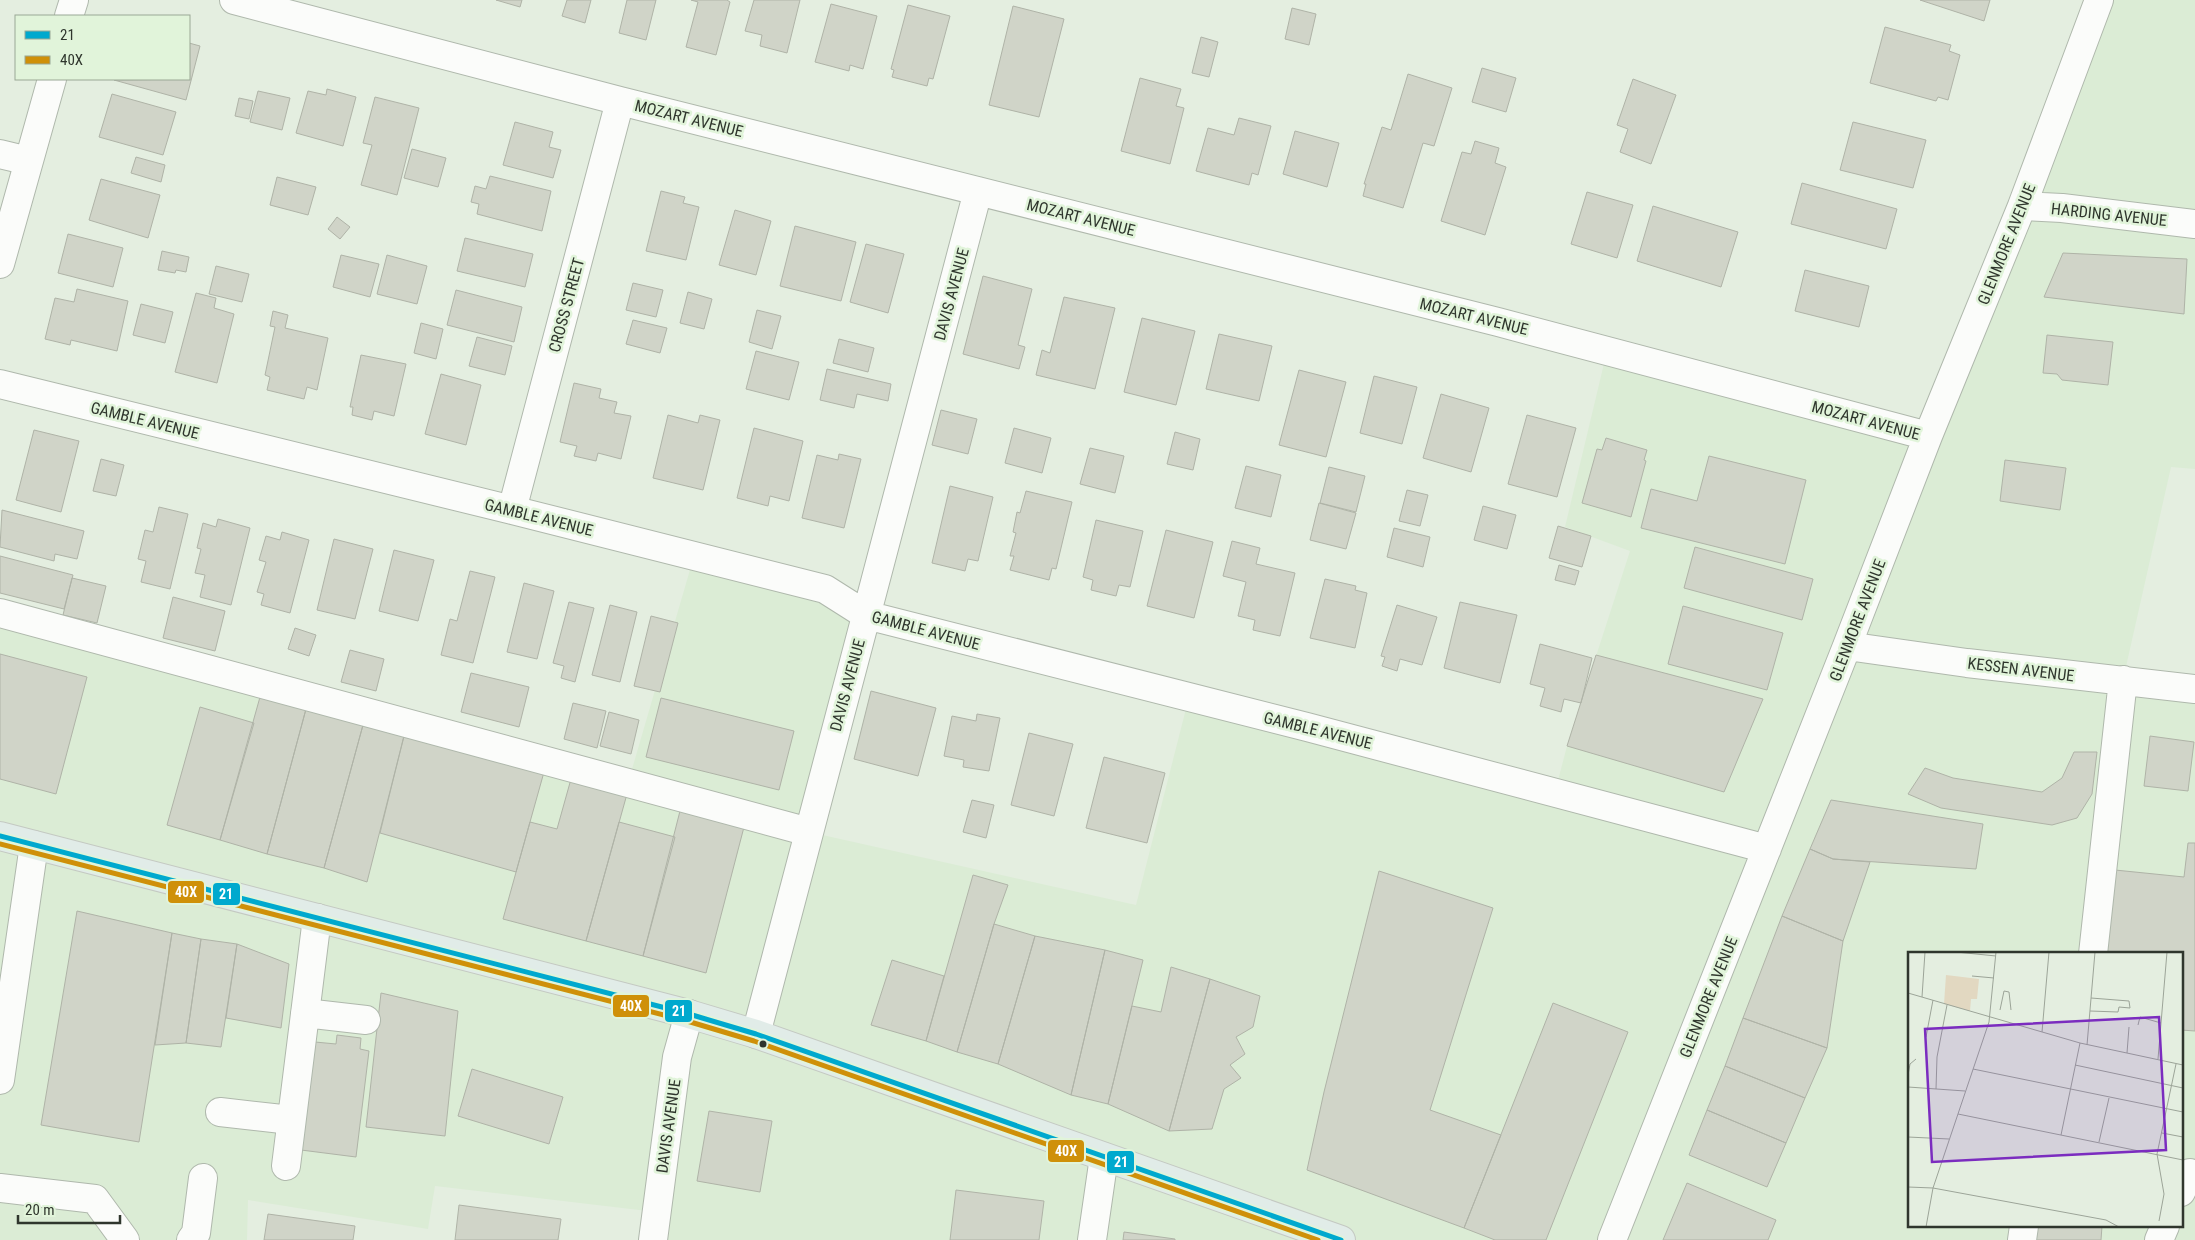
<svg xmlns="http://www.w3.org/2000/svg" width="2195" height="1240" viewBox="0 0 2195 1240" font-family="'Roboto Condensed',sans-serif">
<rect width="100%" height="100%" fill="#e4eee0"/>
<!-- built -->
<path fill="#dbecd5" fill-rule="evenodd" d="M2099 0H2195V469L2171 467 2123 680 2195 689V1240H653L656 1212 435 1186 428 1229 248 1200 247 1240H0V613L628 783 694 556 866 615 809 832 1136 905 1189 697 1555 792 1567 746 1630 551 1565 527 1607 351 1928 436ZM1909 954H2181V1226H1909Z"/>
<!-- building -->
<path fill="#d0d4c8" stroke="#afb3a7" d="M496 0H522L520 7Z
M567 0H591L585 23 562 16Z
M627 0H656L646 40 619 33Z
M691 0H727L730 2 716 55 686 47 698 2Z
M754 0H800L787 53 760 46 762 35 745 31Z
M1920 0H1990L1984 21Z
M831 4 877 16 863 69 850 65 849 71 815 62Z
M908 5 950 16 933 79 929 78 927 86 892 77 894 70 891 69Z
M1013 6 1064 19 1039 117 989 105Z
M1292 8 1316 14 1309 45 1285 39Z
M1885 27 1951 45 1949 51 1960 55 1948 100 1938 97 1936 101 1870 83Z
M1201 37 1218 42 1209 77 1192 73Z
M189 43 200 46 186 100 114 80 189 79Z
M1482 68 1516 78 1506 112 1472 102Z
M1408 74 1452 88 1434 146 1423 143 1403 208 1363 196 1366 184H1364L1382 127 1391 130Z
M1140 78 1181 89 1176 106 1184 108 1170 164 1121 151Z
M1633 79 1676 95 1651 164 1620 152 1628 129 1617 125Z
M327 89 356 97 343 146 296 133 308 91 326 95Z
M258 91 290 98 282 130 250 122Z
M112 94 176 112 163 155 99 137Z
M375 97 419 108 397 195 361 185 372 145 363 143Z
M239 98 253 101 249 119 235 116Z
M1239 118 1271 126 1258 175 1252 173 1249 185 1196 171 1208 128 1234 135Z
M515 122 553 132 549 147 561 150 553 178 503 165Z
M1853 122 1926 140 1913 188 1840 170Z
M1295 131 1339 143 1327 187 1283 174Z
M1475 141 1499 148 1495 163 1506 167 1485 235 1441 221 1462 152 1471 154Z
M412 149 446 158 438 187 404 178Z
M136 157 165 165 161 182 131 173Z
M490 176 551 191 542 231 477 214 479 204 471 202 475 186 486 189Z
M277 177 316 187 308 215 270 205Z
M101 179 160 195 148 238 89 220Z
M1802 183 1897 209 1886 249 1791 224Z
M661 191 685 197 683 203 699 207 686 260 646 251Z
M1587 192 1633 205 1617 258 1571 244Z
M1653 206 1738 232 1721 287 1637 261Z
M735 210 771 221 756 275 719 265Z
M337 217 350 227 340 239 328 229Z
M795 226 856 242 841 301 780 286Z
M68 234 123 248 113 287 58 273Z
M465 238 533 254 525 287 457 271Z
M866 244 904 254 888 313 850 302Z
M162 251 189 257 186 272 176 270 175 273 158 270Z
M2063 253 2187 259 2184 314 2044 297Z
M341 255 379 264 370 297 333 287Z
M387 255 427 266 417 304 377 294Z
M216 266 249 274 242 302 209 294Z
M1805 270 1869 286 1859 327 1795 311Z
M983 276 1032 289 1018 345 1025 347 1019 369 963 354Z
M633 283 663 290 656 317 626 310Z
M77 289 128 301 117 351 71 340 70 345 45 339 55 298 74 302Z
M456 290 522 307 514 342 447 325Z
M688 292 712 299 704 329 680 323Z
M196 293 216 298 214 308 234 314 217 383 175 372Z
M1064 297 1115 308 1095 389 1036 375 1042 350 1050 353Z
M141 304 173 312 165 343 133 335Z
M757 310 781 316 772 349 749 342Z
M273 311 288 315 285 328 328 338 317 390 307 387 304 399 267 390 270 377 265 375 275 327 270 326Z
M1142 318 1195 331 1176 405 1124 392Z
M633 320 667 328 660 353 626 344Z
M421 323 443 329 436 359 414 353Z
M1219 334 1272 346 1259 401 1206 389Z
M2047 335 2113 342 2108 385 2062 380 2057 374 2043 373Z
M477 337 512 346 505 375 469 366Z
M839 339 874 348 868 372 833 363Z
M756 351 799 362 789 400 746 389Z
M361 355 406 364 394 416 374 411 372 420 352 415 353 407H350Z
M827 369 891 384 888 401 857 394 854 408 820 400Z
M1299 370 1346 382 1326 457 1279 445Z
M441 374 481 385 466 445 425 434Z
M1374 376 1417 387 1402 444 1360 433Z
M574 383 601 389 599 398 617 402 614 413 631 416 621 459 598 453 596 461 574 456 577 446 560 442Z
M1441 394 1489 408 1471 472 1423 458Z
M941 410 977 419 968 454 932 445Z
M668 415 698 423 700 415 720 420 703 490 653 478Z
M1527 415 1576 428 1557 497 1508 484Z
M754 428 803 441 789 501 770 496 768 506 737 498Z
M1014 428 1051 438 1042 473 1005 463Z
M34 430 79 441 61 512 16 500Z
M1175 432 1200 439 1193 470 1167 464Z
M1606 438 1647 450 1644 460 1646 461 1631 517 1582 503 1597 449 1602 450Z
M1090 448 1124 456 1115 493 1080 484Z
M839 454 861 459 844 528 802 518 817 455 838 460Z
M1709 456 1806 480 1785 564 1641 528 1651 489 1697 501Z
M101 459 124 465 116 496 93 491Z
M2005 460 2066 468 2060 510 2000 501Z
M1246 466 1281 475 1271 517 1235 508Z
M1329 467 1365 476 1356 512 1320 503Z
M950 486 993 497 978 561 968 559 965 571 932 563Z
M1407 490 1428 495 1420 526 1399 521Z
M1026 491 1072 502 1056 569 1052 568 1049 580 1010 570 1014 556H1010L1016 533 1013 532 1017 512 1020 513Z
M1319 503 1356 513 1346 549 1310 540Z
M1483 506 1516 515 1507 549 1474 540Z
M159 507 188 514 170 589 141 582 146 561 138 559 145 530 153 532Z
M2 510 84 531 77 559 55 554 54 561 0 547Z
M218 519 250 528 231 605 200 597 205 575 195 573 201 549 197 548 203 523 216 527Z
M1096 520 1143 531 1130 587 1119 585 1116 596 1091 590 1093 580 1083 577Z
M1558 526 1591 536 1582 567 1549 558Z
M1394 528 1430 537 1423 567 1387 557Z
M1166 530 1213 542 1194 618 1147 606Z
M282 532 309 540 290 613 261 605 264 594 257 592 266 562 259 560 266 536 280 540Z
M334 539 373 549 355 619 317 610Z
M1232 541 1260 548 1256 564 1295 573 1280 636 1253 630 1255 620 1238 616 1246 582 1223 576Z
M1695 547 1813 579 1802 620 1684 588Z
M394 550 434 560 418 621 379 611Z
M0 556 73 575 64 609 0 593Z
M1559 565 1579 571 1575 585 1555 580Z
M470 571 495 577 473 663 441 655 450 619 457 621Z
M72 578 106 586 97 623 63 615Z
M1325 579 1356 586 1355 590 1367 593 1355 648 1310 638Z
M524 583 554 591 537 659 507 652Z
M173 597 225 611 215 651 163 638Z
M569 602 594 608 575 682 561 678 564 666 553 663Z
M1460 602 1517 615 1500 683 1444 668Z
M610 605 637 612 620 682 592 675Z
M1397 605 1437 617 1422 665 1400 659 1397 671 1382 666 1385 657 1381 656Z
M1683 606 1783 633 1767 690 1668 664Z
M651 616 678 623 660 692 634 686Z
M295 628 316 635 309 656 288 649Z
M1540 644 1592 658 1581 703 1564 699 1561 712 1540 706 1545 688 1530 684Z
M350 650 384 659 376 691 341 682Z
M0 654 87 677 56 794 0 779Z
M1596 655 1763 699 1724 792 1567 746Z
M471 673 529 687 519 727 461 712Z
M871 691 936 708 918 776 854 759Z
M260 697 306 709 267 854 220 840Z
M661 698 794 731 779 790 646 757Z
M573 703 606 711 597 748 564 739Z
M200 707 254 723 220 840 167 825Z
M306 709 363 725 324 868 267 854Z
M609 712 639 720 631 754 600 746Z
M977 714 1000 718 989 771 963 767 964 760 944 756 952 716 976 721Z
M363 725 404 736 367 882 324 868Z
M1029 733 1073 744 1054 816 1011 805Z
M404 736 544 772 516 872 380 833Z
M2150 736 2194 742 2188 791 2144 786Z
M2074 752H2097L2092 794 2077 818 2052 825 1941 808 1908 794 1925 768 1953 778 2042 792 2062 778Z
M1104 757 1165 773 1147 843 1086 828Z
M571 779 627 794 586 941 503 919 530 822 557 829Z
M972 800 994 805 986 838 963 832Z
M1831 800 1983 824 1976 869 1833 859 1810 849Z
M680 811 744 827 706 973 643 956Z
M619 822 675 837 643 956 586 941Z
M2188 843H2195V1031L2181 1030V954H2107L2115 870 2184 877Z
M1810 849 1833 859 1870 862 1843 941 1782 916Z
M1379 871 1493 908 1430 1110 1501 1135 1464 1228 1307 1170 1324 1092Z
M973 875 1008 885 994 924 957 1052 926 1041Z
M77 911 172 933 139 1142 41 1125Z
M1782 916 1843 941 1827 1048 1743 1018Z
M994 924 1035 936 998 1064 957 1052Z
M172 933 201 939 186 1043 155 1045Z
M1035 936 1105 950 1071 1095 998 1064Z
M201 939 237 944 221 1047 186 1043Z
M237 944 289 964 281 1028 226 1018Z
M1105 950 1143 960 1108 1104 1071 1095Z
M892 960 944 976 926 1041 871 1025Z
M1171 967 1210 979 1169 1131 1108 1104 1132 1006 1161 1012Z
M1210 979 1260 996 1253 1027 1236 1037 1245 1054 1230 1065 1241 1078 1224 1089 1212 1129 1169 1131Z
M381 993 458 1011 445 1136 366 1127Z
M1553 1003 1628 1032 1546 1240H1495L1464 1228Z
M1743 1018 1827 1048 1805 1098 1725 1066Z
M337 1035 361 1038 360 1049 369 1051 356 1157 301 1150 315 1042 336 1044Z
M1725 1066 1805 1098 1786 1143 1707 1110Z
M472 1069 563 1097 549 1144 458 1116Z
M1707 1110 1786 1143 1767 1187 1689 1155Z
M709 1111 772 1121 760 1192 697 1181Z
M1687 1183 1776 1220 1768 1240H1663Z
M956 1190 1044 1201 1039 1240H950Z
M459 1205 561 1219 558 1240H455Z
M268 1214 355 1226 353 1240H264Z
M2027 1226H2102L2101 1240H2025Z
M1124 1232 1175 1239V1240H1123Z"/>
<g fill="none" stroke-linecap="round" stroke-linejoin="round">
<!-- minor casing -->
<g stroke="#afb8ac" stroke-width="30">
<path id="minor" d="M234 0 620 101 1498 322 1928 436
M69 16 74 0
M0 154 29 161
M2022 206 2062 208 2195 224
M0 264 52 79
M0 384 512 510 825 589 866 615 1307 727 1767 849
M512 510 620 101
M0 613 809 832
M1847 646 1967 663 2195 689
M2093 954 2123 680
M305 1013 366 1020
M756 1034 978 191
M0 1080 34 845
M220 1112 291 1120
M286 1166 317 918
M0 1188 95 1199 125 1240
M2181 1192 2190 1173
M191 1240 196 1233 203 1178
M653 1240 677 1057 689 1014
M1092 1240 1104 1157
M1612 1240 1847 646 1928 436 2022 206 2099 0
M2022 1240 2024 1226
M2159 1240 2165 1226"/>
</g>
<!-- major casing -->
<g stroke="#c4c9c2" stroke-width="30">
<path id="major" d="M0 836 689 1014 756 1034 1341 1240"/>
</g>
<!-- minor -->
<use href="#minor" stroke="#fbfcfa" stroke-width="28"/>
<!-- major -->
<use href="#major" stroke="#e1ece8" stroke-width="28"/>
<!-- bus-1 casing -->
<g stroke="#e1f4da" stroke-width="9">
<path id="bus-1" d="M0 836 689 1014 756 1034 1341 1240"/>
</g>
<!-- bus-2 casing -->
<g stroke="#e1f4da" stroke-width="9">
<path id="bus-2" d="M0 844 687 1021 754 1041 1318 1240"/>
</g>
<!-- bus-1 -->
<use href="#bus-1" stroke="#00a9ce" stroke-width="5"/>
<!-- bus-2 -->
<use href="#bus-2" stroke="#cf9009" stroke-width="5"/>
</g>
<!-- markers -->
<circle fill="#2f362d" stroke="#e1f4da" stroke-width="2" cx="763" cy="1044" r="4.5"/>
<g text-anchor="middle" stroke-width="5" stroke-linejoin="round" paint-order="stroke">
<!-- street labels -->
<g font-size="16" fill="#2f362d" stroke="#e1f4da">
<text transform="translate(689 118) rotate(14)" y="6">MOZART AVENUE</text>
<text transform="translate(2109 214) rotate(6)" y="6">HARDING AVENUE</text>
<text transform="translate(1081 217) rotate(14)" y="6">MOZART AVENUE</text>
<text transform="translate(2006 244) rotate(-68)" y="6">GLENMORE AVENUE</text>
<text transform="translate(951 294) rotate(-75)" y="6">DAVIS AVENUE</text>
<text transform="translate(566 305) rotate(-75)" y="6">CROSS STREET</text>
<text transform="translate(1474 316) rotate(14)" y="6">MOZART AVENUE</text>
<text transform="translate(145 420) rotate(14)" y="6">GAMBLE AVENUE</text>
<text transform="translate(1866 420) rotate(15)" y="6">MOZART AVENUE</text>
<text transform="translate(539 517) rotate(14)" y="6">GAMBLE AVENUE</text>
<text transform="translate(1857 620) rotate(-69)" y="6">GLENMORE AVENUE</text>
<text transform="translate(926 630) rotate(15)" y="6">GAMBLE AVENUE</text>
<text transform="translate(2021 669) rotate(7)" y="6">KESSEN AVENUE</text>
<text transform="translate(847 685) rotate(-75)" y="6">DAVIS AVENUE</text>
<text transform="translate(1318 730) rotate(14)" y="6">GAMBLE AVENUE</text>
<text transform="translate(1708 997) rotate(-68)" y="6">GLENMORE AVENUE</text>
<text transform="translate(668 1126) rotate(-82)" y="6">DAVIS AVENUE</text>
</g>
</g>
<!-- overview -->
<g transform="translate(1908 952)">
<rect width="275" height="275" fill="#e4eee0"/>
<path d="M38 23 71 27 69 47H63L62 59 36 52Z" fill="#e2d8c1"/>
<path fill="none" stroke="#9ca498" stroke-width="1" d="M48 0 88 4M64 24 86 26M0 41 172 91 275 113M14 45 17 0M92 58 96 39 101 40 103 58M182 59 210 60 211 55 222 56 221 49 183 46M230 73 232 65 253 71M134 80 141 0M18 85 25 48M179 93 187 0M219 101 221 75M250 107 259 0M167 113 275 136M65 117 275 160M0 123 2 112 8 107M0 135 57 139M28 137 29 105 39 53M50 162 275 208M254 181 275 185M153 183 172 91M0 185 41 187M191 190 201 146M0 235 25 236 198 268 211 275M251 269 256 242 249 202 268 112M18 275 25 236 81 70 88 0"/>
<path fill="#7b2cbf" fill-opacity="0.15" stroke="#7b2cbf" stroke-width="2.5" d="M251 65 258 198 24 210 17 77Z"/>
<rect width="275" height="275" fill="none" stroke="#2f362d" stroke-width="2.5"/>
</g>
<g stroke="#e1f4da" stroke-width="2">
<rect x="167" y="880" width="38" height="24" rx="5" fill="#cf9009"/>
<rect x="212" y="882" width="29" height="24" rx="5" fill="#00a9ce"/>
<rect x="612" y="994" width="38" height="24" rx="5" fill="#cf9009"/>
<rect x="664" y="999" width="29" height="24" rx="5" fill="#00a9ce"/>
<rect x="1047" y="1139" width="38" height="24" rx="5" fill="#cf9009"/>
<rect x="1106" y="1150" width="29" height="24" rx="5" fill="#00a9ce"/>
</g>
<g font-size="14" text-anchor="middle" font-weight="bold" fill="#fff">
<text x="186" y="897">40X</text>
<text x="226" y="899">21</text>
<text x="631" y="1011">40X</text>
<text x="679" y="1016">21</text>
<text x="1066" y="1156">40X</text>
<text x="1121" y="1167">21</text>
</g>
<!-- legend -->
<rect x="15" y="15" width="175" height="65" fill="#e1f4da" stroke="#9aa895"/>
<rect x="25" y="31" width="25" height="8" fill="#00a9ce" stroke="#9aa895"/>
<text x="60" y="40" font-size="15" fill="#2f362d">21</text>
<rect x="25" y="56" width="25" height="8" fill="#cf9009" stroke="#9aa895"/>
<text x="60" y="65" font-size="15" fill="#2f362d">40X</text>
<!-- scale -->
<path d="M18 1215v8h102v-8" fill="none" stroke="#2f362d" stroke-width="2.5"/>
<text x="25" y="1215" font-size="15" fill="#2f362d" stroke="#e1f4da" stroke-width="4" paint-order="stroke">20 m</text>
</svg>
